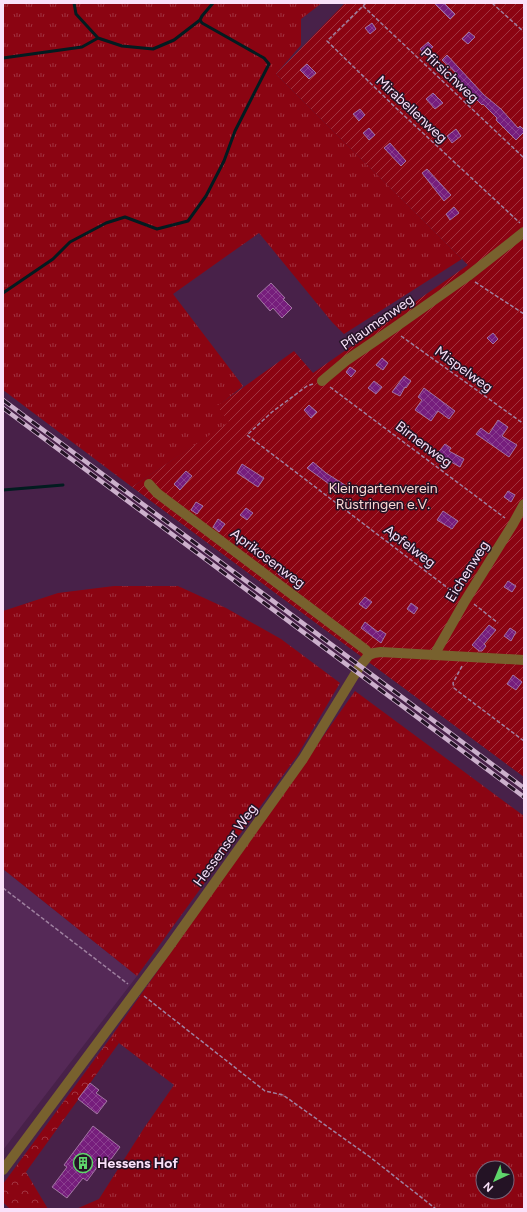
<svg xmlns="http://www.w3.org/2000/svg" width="527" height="1212" viewBox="0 0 527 1212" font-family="Figtree,sans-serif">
<defs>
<pattern id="grass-tufts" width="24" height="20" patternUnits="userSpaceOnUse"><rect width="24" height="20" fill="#8b0412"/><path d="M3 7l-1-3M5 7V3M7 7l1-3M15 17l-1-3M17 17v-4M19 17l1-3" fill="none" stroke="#a23441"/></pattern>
<pattern id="forest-crowns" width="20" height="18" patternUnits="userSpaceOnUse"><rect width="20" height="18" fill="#8b0412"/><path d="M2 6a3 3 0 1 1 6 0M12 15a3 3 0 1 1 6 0" fill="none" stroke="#a23441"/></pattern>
<pattern id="garden-furrows" width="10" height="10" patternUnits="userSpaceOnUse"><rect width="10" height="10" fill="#8b0412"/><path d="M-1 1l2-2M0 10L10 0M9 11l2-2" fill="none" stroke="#a23441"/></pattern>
<pattern id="building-cross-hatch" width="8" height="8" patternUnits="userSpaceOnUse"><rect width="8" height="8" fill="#761d7c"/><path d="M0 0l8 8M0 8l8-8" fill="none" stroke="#8a3e8f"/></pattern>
</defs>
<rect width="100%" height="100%" fill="#482149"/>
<!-- built -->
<path fill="#552957" d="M3 869 137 976 3 1150Z"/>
<!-- grass -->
<path fill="url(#grass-tufts)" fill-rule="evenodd" d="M3 3H322L301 19V45L276 74 462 259 344 334 332 322 259 233 173 294 243 386 218 406 230 422 132 487 3 390Z
M114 586H178L226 608 281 639 340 683 297 756 137 976 3 869V611L58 593Z
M355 691 524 816V1209H76L99 1199 144 1128 174 1085 111 1037ZM483 1168H507V1192H483Z"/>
<!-- forest -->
<path fill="url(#forest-crowns)" d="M111 1037 119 1043 26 1172 48 1209H10L3 1202V1184Z"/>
<!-- garden -->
<path fill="url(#garden-furrows)" d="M345 3H524V777L132 487 229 422 217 406 294 351 313 373 468 265 276 74Z"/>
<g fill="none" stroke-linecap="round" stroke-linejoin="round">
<!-- stream -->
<path stroke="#021c20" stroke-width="3" d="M74 3 76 14 98 38 122 46 153 49 174 40 200 20
M3 58 82 47 98 38
M3 293 53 259 70 242 106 223 125 217 157 229 188 221 206 196 224 161 235 131 269 64 264 58 202 23 200 20 202 16 213 3
M3 490 63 485"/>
</g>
<!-- building -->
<path fill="url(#building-cross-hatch)" stroke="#a276a3" d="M434 3H444L455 14 450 19Z
M372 23 376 29 370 34 365 28Z
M469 32 475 37 468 44 462 39Z
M428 42 433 47 424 54 420 49Z
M447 55 484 95 501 109 518 128 520 126 524 130V132L516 140 496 120 497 118 483 104 482 105 453 76 456 73 442 60Z
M307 64 316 73 309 79 300 70Z
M433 93 443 103 435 109 426 99Z
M360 109 365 115 359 121 353 114Z
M369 128 375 135 369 140 363 133Z
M456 129 461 136 452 143 447 136Z
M390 143 406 161 401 166 384 148Z
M427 169 451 195 444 201 422 173Z
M454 207 459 213 450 220 446 214Z
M271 283 285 298 283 299 292 308 282 318 273 308 270 311 257 296Z
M493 333 498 339 493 344 487 338Z
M382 358 388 363 383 370 376 365Z
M350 367 356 371 351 377 346 372Z
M404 376 411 381 406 388 405 387 400 396 392 392Z
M374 381 382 387 376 394 368 388Z
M424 388 455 411 449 419 438 411 431 421 415 410 422 400 418 397Z
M309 405 317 412 311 418 304 410Z
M498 420 508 427 502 436 517 445 509 457 476 434 481 428 489 434Z
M445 444 451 448 449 451 464 459 460 467 437 454Z
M313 462 326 473 345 485 340 492 307 468Z
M242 464 264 478 258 487 237 473Z
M186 471 192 476 180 490 174 484Z
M508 491 515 495 511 502 504 497Z
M196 502 203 506 197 514 191 510Z
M246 508 253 513 247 520 240 515Z
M443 511 458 521 452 529 437 520Z
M218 519 225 524 219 532 213 527Z
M282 569 289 574 285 579 278 574Z
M508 581 516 586 512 592 504 587Z
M365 597 372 602 366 609 359 604Z
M411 603 418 608 414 614 407 609Z
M365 622 378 632 380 630 386 634 381 643 361 628Z
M489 625 496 630 484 644 486 646 482 651H479L472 645Z
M510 628 516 632 511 641 504 636Z
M513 675 522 682 516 690 507 684Z
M90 1083 99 1090 96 1093 107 1101 97 1114 78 1099Z
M93 1126 120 1147 109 1162 104 1158 87 1181 83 1178 67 1198 52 1187 67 1167 64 1165Z"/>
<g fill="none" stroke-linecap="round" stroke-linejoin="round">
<!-- path -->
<path stroke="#9f80a0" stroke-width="1.5" stroke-dasharray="4 2" stroke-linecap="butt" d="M366 3 327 41 396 108 520 223
M492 3 524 32
M363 6 524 158
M475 282 524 314
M401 336 524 424
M313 384 307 386 272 412 247 435 457 595
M330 387 505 518
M474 604 498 623
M462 666 453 683 454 688 459 692 524 741
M3 888 128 984
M144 996 265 1091 283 1095 370 1157 436 1209"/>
<!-- minor -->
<path stroke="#78612e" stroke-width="10" d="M322 381 347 360 394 328 468 276 524 232
M149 484 157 493 366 650 369 655
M436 655 437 650 465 601 513 524 524 504
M3 1170 166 951 303 759 360 666 369 655 374 653 381 652 524 660"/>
<!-- rail casing -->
<g stroke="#ccb0cc" stroke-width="4.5">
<path id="rail" d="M3 400 524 788
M3 408 524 797"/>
</g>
<!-- rail -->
<use href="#rail" stroke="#241325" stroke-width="3" stroke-dasharray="9" stroke-linecap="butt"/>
</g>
<!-- icons -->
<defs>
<g id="building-ring" transform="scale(1)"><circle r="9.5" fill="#241325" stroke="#5fd56b" stroke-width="1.5"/><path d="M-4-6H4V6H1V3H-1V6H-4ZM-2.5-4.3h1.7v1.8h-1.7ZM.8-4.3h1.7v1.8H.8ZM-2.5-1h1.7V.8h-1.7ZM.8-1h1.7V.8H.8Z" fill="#5fd56b"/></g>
</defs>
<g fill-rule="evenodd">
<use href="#building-ring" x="83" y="1163"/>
</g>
<g text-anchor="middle" stroke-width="3" stroke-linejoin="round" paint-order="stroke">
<!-- street labels -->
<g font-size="14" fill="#f9e1f9" stroke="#241325">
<text transform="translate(450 75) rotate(43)" y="5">Pfirsichweg</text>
<text transform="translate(412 109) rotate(43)" y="5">Mirabellenweg</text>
<text transform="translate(377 322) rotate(-35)" y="5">Pflaumenweg</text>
<text transform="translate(464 369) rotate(36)" y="5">Mispelweg</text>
<text transform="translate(424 444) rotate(37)" y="5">Birnenweg</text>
<text transform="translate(410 546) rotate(37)" y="5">Apfelweg</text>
<text transform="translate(268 558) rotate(37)" y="5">Aprikosenweg</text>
<text transform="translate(467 571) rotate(-58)" y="5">Eichenweg</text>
<text transform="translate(225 845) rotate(-54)" y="5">Hessenser Weg</text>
</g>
<!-- park labels -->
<g font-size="14" fill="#fcd9d5" stroke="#241325">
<text x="383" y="493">Kleingartenverein<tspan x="383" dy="16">Rüstringen e.V.</tspan></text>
</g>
<!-- poi labels -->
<g font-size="14" font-weight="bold" fill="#f9e1f9" stroke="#241325" text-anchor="start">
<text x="97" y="1168">Hessens Hof</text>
</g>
</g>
<!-- border -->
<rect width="527" height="1212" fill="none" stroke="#f9e1f9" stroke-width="8"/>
<!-- north arrow -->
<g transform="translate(495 1180) rotate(224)"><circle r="19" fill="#241325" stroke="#79657a"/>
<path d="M0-3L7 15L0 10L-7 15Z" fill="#5fd56b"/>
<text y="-6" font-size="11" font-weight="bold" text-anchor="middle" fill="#f9e1f9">N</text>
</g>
</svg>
